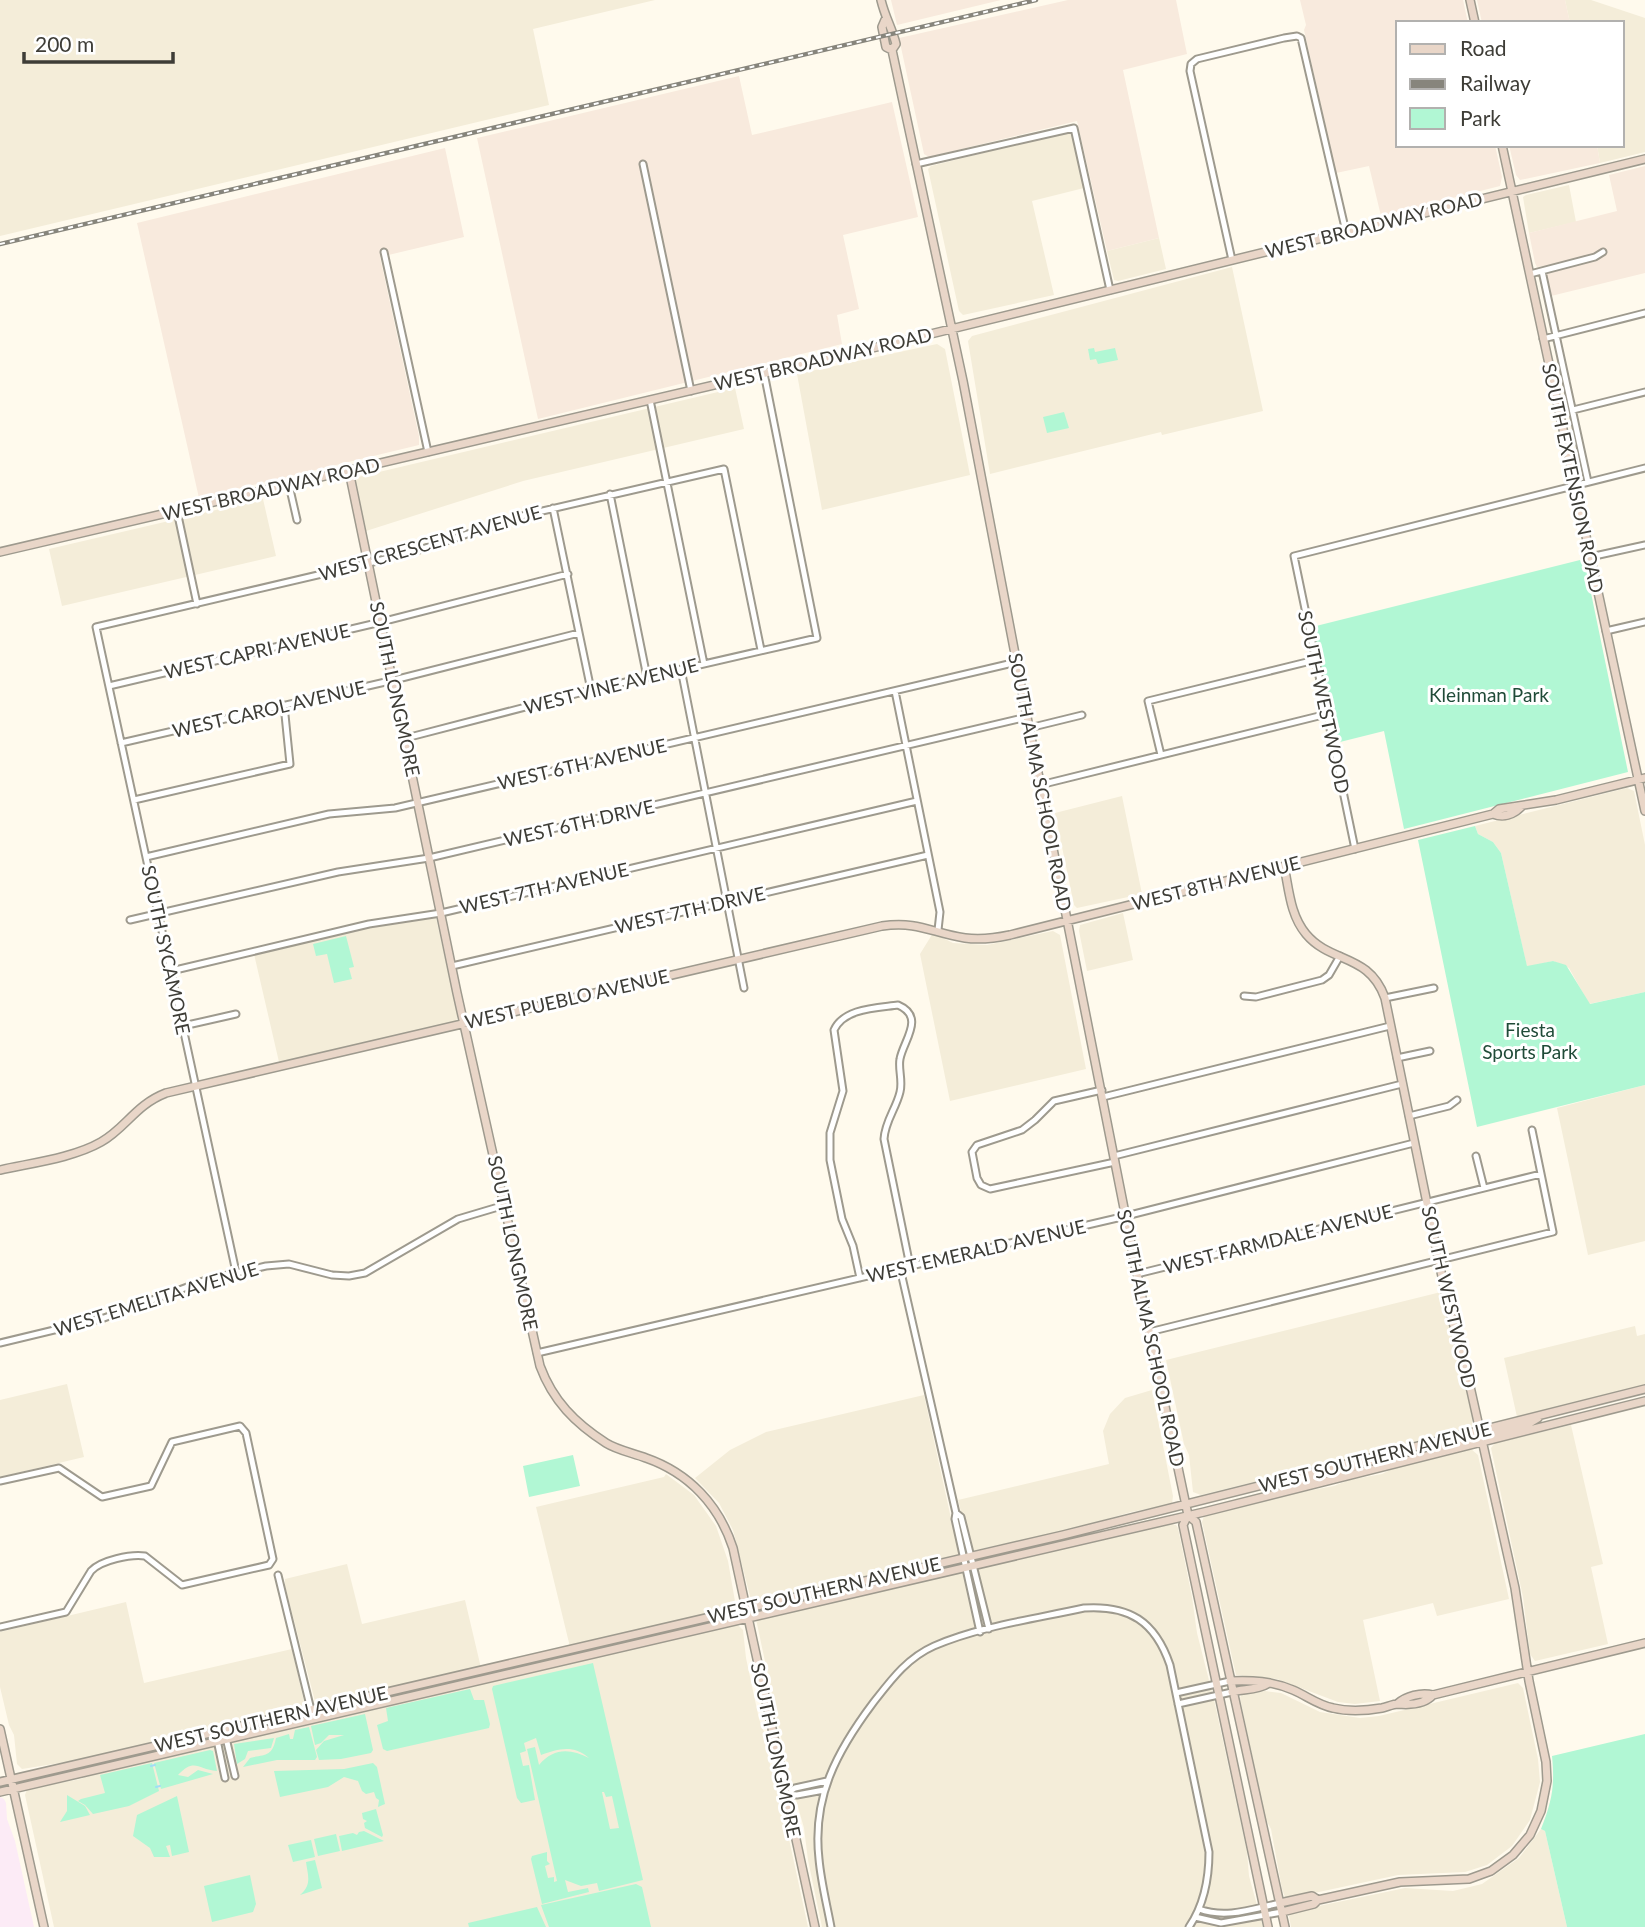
<svg xmlns="http://www.w3.org/2000/svg" width="1645" height="1927" viewBox="0 0 1645 1927" font-family="Lato,sans-serif">
<rect width="100%" height="100%" fill="#fffaed"/>
<!-- built -->
<path fill="#f4edd9" d="M0 0H655L533 29 549 105 0 236Z
M1565 0H1591L1645 18V152L1600 163 1597 145H1622V23H1570Z
M1063 133H1069L1074 138 1084 188 1032 201 1054 295 963 315 959 311 928 169 931 166Z
M1569 185 1576 222 1529 233 1523 197 1526 195Z
M1159 238 1166 269 1118 281 1114 280 1107 251Z
M1232 267 1263 411 1162 435 1161 432 990 474 968 341 972 336Z
M937 344 945 349 970 475 822 510 797 374Z
M735 388 744 429 523 481 366 531 356 484 355 479 358 477Z
M263 499 276 556 62 606 49 549Z
M1627 788 1634 791 1645 845V992L1589 1004 1569 968 1553 961 1527 967 1501 853 1493 842 1478 834 1475 826Z
M1122 796 1142 894 1077 908 1074 905 1055 813Z
M1123 913 1133 960 1087 971 1079 931 1080 925Z
M436 918 458 1016 456 1021 279 1062 254 954 369 928Z
M1053 931 1060 935 1086 1069 950 1101 920 954 933 933 953 943 987 945Z
M1645 1085V1241L1588 1255 1557 1108Z
M1441 1292 1462 1365 1473 1419 1471 1428 1201 1495 1193 1492 1189 1455 1184 1444 1166 1360Z
M1635 1326 1637 1336 1645 1334V1385L1517 1417 1504 1358Z
M67 1384 84 1457 0 1477V1400Z
M1152 1390 1173 1496 1172 1504 1131 1512 1070 1530 971 1551 958 1500 1109 1464 1103 1431 1110 1414 1125 1398Z
M924 1395 959 1555 828 1587 803 1590 756 1601 751 1600 733 1530 719 1503 695 1478 730 1450 766 1432Z
M1571 1425 1603 1564 1591 1567 1608 1644 1535 1661 1530 1654 1523 1597 1491 1448 1495 1443Z
M1471 1449 1478 1455 1509 1599 1437 1616 1433 1603 1363 1620 1380 1701 1355 1704 1338 1702 1277 1679 1236 1675 1202 1522 1204 1516 1296 1493 1334 1486 1349 1480 1382 1474 1394 1468Z
M666 1474 694 1495 716 1526 728 1561 736 1607 570 1647 536 1507 664 1477Z
M1171 1524 1176 1525 1178 1528 1192 1597 1197 1633 1215 1704 1247 1852 1249 1876 1263 1927H822L808 1860 804 1828 790 1779 756 1619 872 1590 906 1585 982 1564 1114 1534Z
M347 1564 362 1624 465 1600 481 1668 316 1705 285 1586V1579Z
M126 1602 144 1683 292 1649 305 1706 302 1709 91 1758 22 1769 17 1764 14 1735 9 1725 0 1687V1632Z
M737 1624 743 1630 746 1658 759 1719 766 1737 768 1757 781 1802 808 1927H54L25 1795 27 1789 81 1779 91 1773 244 1737 280 1731 291 1725 600 1653 632 1649Z
M1518 1683 1523 1688 1538 1759 1540 1782 1530 1820 1512 1846 1487 1865 1465 1872 1398 1875 1291 1898 1285 1897 1282 1889 1271 1829 1265 1818 1240 1698 1242 1693 1265 1691 1281 1693 1320 1712 1360 1718 1379 1716Z
M1541 1829 1545 1831 1567 1927H1291L1289 1916 1295 1911 1405 1888 1453 1891 1482 1884 1519 1858Z"/>
<!-- industrial -->
<path fill="#f8eadd" d="M891 0H1001L897 25Z
M1068 0H1176L1187 54 1123 70 1159 238 1107 251 1077 121 929 157 924 154 899 38Z
M1300 0H1463L1468 23H1398V145H1495L1502 177 1500 186 1381 216 1369 166 1336 173 1304 30 1306 25Z
M1477 0H1565L1570 23H1482Z
M739 76 752 135 892 102 918 217 843 235 859 309 837 315 842 344 538 419 477 138Z
M1509 145H1597L1600 163 1520 180 1516 175Z
M445 148 464 237 380 257 419 436V445L199 498 137 223Z
M1645 166V273L1551 296 1545 266 1537 267 1535 263 1529 233 1617 211 1609 175Z"/>
<!-- medical -->
<path fill="#fcebf6" d="M0 1797 4 1799 6 1803 7 1819 15 1841 34 1927H0Z"/>
<!-- green -->
<path fill="#b1f7d4" fill-rule="evenodd" d="M1094 348 1095 352 1115 348 1118 360 1098 364 1096 359 1090 360 1088 349Z
M1064 412 1069 428 1047 433 1043 417Z
M1584 559 1628 772 1404 829 1384 731 1336 743 1312 627Z
M1475 826 1478 834 1493 842 1501 853 1527 966 1553 961 1566 965 1590 1004 1645 992V1085L1477 1127 1418 840Z
M346 936 354 967 349 968 352 979 334 983 327 954 316 956 313 944Z
M573 1455 580 1486 529 1497 523 1466Z
M593 1663 643 1880 599 1891 597 1883 581 1886 565 1880 568 1892 588 1888 589 1892 542 1904 531 1859 532 1856 547 1852V1861L550 1864 545 1866 548 1878 554 1877V1882L557 1881 527 1749 535 1747 539 1765C554 1747 571 1749 589 1758 573 1744 558 1749 541 1755L536 1738 524 1743 526 1751 520 1753 523 1766 529 1765 535 1800 521 1803 517 1798 492 1689 493 1686ZM602 1792H604L606 1797 612 1796 619 1828 610 1829Z
M470 1689 474 1700H484L490 1724 489 1728 387 1751 383 1749 377 1725 388 1721 386 1708Z
M365 1714 373 1750 371 1753 341 1759 319 1760 316 1750 324 1741 344 1735H329L321 1743 315 1745 311 1726Z
M309 1727 317 1757 315 1760H277L243 1767 250 1758C266 1754 272 1757 276 1738L289 1734 290 1739H293L295 1730Z
M1645 1734V1927H1567L1545 1831 1541 1829C1552 1801 1555 1786 1552 1756Z
M274 1738 271 1748 248 1751 245 1759 237 1764 234 1744Z
M210 1750 213 1751 217 1771C198 1770 195 1757 178 1775L188 1777 198 1770 213 1774 161 1789 154 1763Z
M152 1763 159 1791 129 1806 93 1814 85 1805 78 1801 81 1799 105 1793 100 1775Z
M373 1763 377 1767 385 1804 378 1807 379 1800 376 1798 374 1792 366 1794 362 1791 358 1781 344 1777 328 1787 280 1797 274 1771 344 1769Z
M67 1795 85 1806 90 1815 60 1822 67 1811Z
M177 1796 189 1852 172 1856 170 1845 166 1846 170 1857H154L150 1848 133 1836 137 1815Z
M376 1809 383 1835 382 1837 365 1828 364 1823 367 1821 363 1819 362 1813Z
M364 1831 384 1841 342 1851 339 1836 353 1833 357 1835 359 1832Z
M336 1834 340 1851 318 1856 314 1839Z
M311 1840 315 1857 293 1862 288 1845Z
M315 1860 322 1888 300 1895C312 1885 308 1876 306 1862Z
M250 1875 256 1904 253 1912 212 1922 204 1886Z
M636 1884 642 1887 651 1927H549L541 1905Z
M537 1907 546 1927H469L468 1923Z"/>
<g fill="none" stroke-linecap="round" stroke-linejoin="round">
<!-- stream -->
<path stroke="#a0def6" stroke-width="2" d="M151 1766 155 1765
M156 1787 160 1786"/>
<!-- street casing -->
<g stroke="#9e9a8e" stroke-width="9">
<path id="street" d="M643 164 691 391
M916 164 1074 128 1110 290
M384 252 428 452
M1232 260 1190 71 1191 64 1197 59 1284 38 1297 36 1301 38 1346 232
M1542 271 1588 482
M1530 274 1595 257 1603 252
M1543 339 1645 313
M650 400 704 664
M1573 410 1645 392
M289 485 297 520
M610 494 647 677
M553 508 591 690
M177 511 197 604
M1590 557 1645 545
M1606 631 1645 622
M681 669 744 988
M109 686 381 622 568 574
M895 691 940 912 938 930
M1029 728 1082 715
M406 738 591 690 817 638 764 373
M121 743 394 680 579 633
M1161 755 1148 701 1315 660
M1040 785 1327 714
M134 800 290 764 284 705
M1355 849 1294 556 1645 468
M146 857 329 814 395 808 1017 662
M130 920 338 872 429 858 1027 717
M452 966 928 855
M171 971 369 924 441 913 917 801
M1244 996 1256 997 1322 980 1329 975 1340 956
M1385 998 1434 988
M183 1026 236 1014
M1397 1058 1430 1051
M1102 1090 1054 1101 1035 1120 1022 1130 977 1145 972 1152 977 1178 981 1185 990 1189 1115 1162
M1103 1097 1390 1026
M1409 1116 1449 1106 1457 1100
M1114 1156 1402 1084
M1476 1156 1484 1188
M900 1268 956 1513 955 1519 980 1632
M236 1272 96 627 369 563 413 552 525 515 724 469 761 650
M1137 1274 1541 1174
M860 1278 853 1246 842 1219 830 1160V1133L843 1091 834 1030C844 1008 877 1008 898 1005 926 1017 903 1041 900 1059 898 1069 903 1081 900 1092 896 1109 885 1121 884 1139L910 1266
M1149 1332 1553 1232 1532 1130
M0 1343 104 1318 206 1280 266 1266 289 1264 332 1275 349 1276 365 1273 458 1219 505 1205
M537 1353 1126 1216 1414 1143
M0 1481 59 1468 102 1497 151 1486 172 1442 240 1426 246 1433 273 1559 269 1565 182 1585 145 1556C131 1554 101 1560 91 1571L66 1612 0 1627
M956 1513 961 1517 989 1629
M278 1575 313 1718
M1176 1693 1230 1681
M1178 1704 1232 1692
M220 1731 217 1740 225 1778
M220 1731 226 1738 235 1776
M786 1794 795 1788 827 1781
M786 1794 797 1795 824 1790
M1199 1909C1226 1919 1252 1909 1280 1903
M1195 1917 1221 1923 1282 1912
M831 1927C827 1905 821 1882 819 1859 812 1797 837 1751 873 1703 891 1680 907 1658 934 1646 981 1626 1034 1619 1084 1608 1129 1605 1155 1621 1170 1665L1209 1852C1209 1878 1204 1905 1189 1927"/>
</g>
<!-- secondary casing -->
<g stroke="#9e9a8e" stroke-width="10">
<path id="secondary" d="M881 0C885 17 892 28 896 44L892 50 963 381 1027 717 1137 1274 1188 1515 1196 1522 1285 1927
M1470 0 1475 23
M885 20 882 27 886 47 892 50
M1502 145 1645 811
M349 471 457 993 540 1366C553 1401 575 1423 606 1443 617 1450 633 1453 646 1458 689 1473 719 1505 733 1548L815 1927
M0 552 898 342 1645 159
M1493 814C1503 818 1513 815 1521 807
M0 1170C31 1163 73 1158 101 1142 126 1128 135 1105 166 1093L882 926C919 921 932 933 965 938 980 940 996 938 1010 935L1493 814 1499 809 1556 800 1645 778
M1483 1441 1487 1434 1528 1424 1538 1418
M1431 1451 1474 1438 1480 1431
M1338 1478 1342 1471 1376 1459
M1290 1487C1302 1480 1325 1480 1331 1467
M1188 1515 1183 1525 1268 1927
M1230 1681C1252 1680 1272 1681 1293 1690 1307 1696 1318 1705 1333 1708 1349 1712 1365 1711 1382 1708 1387 1707 1393 1704 1398 1704 1409 1705 1424 1705 1433 1695
M1232 1692C1243 1689 1258 1690 1267 1684
M1397 1704C1406 1696 1421 1692 1433 1695L1645 1643
M0 1729 44 1927
M0 1782 1063 1535 1645 1389
M0 1792 1204 1512 1645 1401
M1280 1903 1312 1896 1318 1900
M1282 1912 1314 1904 1318 1900 1400 1882 1469 1879 1491 1871 1513 1855 1530 1835 1541 1811 1547 1781 1546 1762 1529 1681 1515 1588 1469 1382 1446 1296 1385 998C1369 953 1331 964 1306 934 1290 915 1289 889 1284 866"/>
</g>
<!-- street -->
<use href="#street" stroke="#fff" stroke-width="5"/>
<!-- secondary -->
<use href="#secondary" stroke="#e9d6c8" stroke-width="7"/>
<!-- rail casing -->
<g stroke="#87857c" stroke-width="4.5">
<path id="rail" d="M0 244 1036 0"/>
</g>
<!-- rail -->
<use href="#rail" stroke="#fff" stroke-width="2" stroke-dasharray="5" stroke-linecap="butt"/>
</g>
<g text-anchor="middle" stroke-width="6" stroke-linejoin="round" paint-order="stroke">
<!-- street labels -->
<g font-size="19" fill="#3e3d37" stroke="#fff">
<text transform="translate(1374 225) rotate(-14)" y="7">WEST BROADWAY ROAD</text>
<text transform="translate(823 359) rotate(-13)" y="7">WEST BROADWAY ROAD</text>
<text transform="translate(1573 478) rotate(78)" y="7">SOUTH EXTENSION ROAD</text>
<text transform="translate(271 489) rotate(-13)" y="7">WEST BROADWAY ROAD</text>
<text transform="translate(430 543) rotate(-16)" y="7">WEST CRESCENT AVENUE</text>
<text transform="translate(257 651) rotate(-13)" y="7">WEST CAPRI AVENUE</text>
<text transform="translate(611 686) rotate(-14)" y="7">WEST VINE AVENUE</text>
<text transform="translate(395 689) rotate(78)" y="7">SOUTH LONGMORE</text>
<text transform="translate(1324 702) rotate(78)" y="7">SOUTH WESTWOOD</text>
<text transform="translate(269 709) rotate(-13)" y="7">WEST CAROL AVENUE</text>
<text transform="translate(582 764) rotate(-13)" y="7">WEST 6TH AVENUE</text>
<text transform="translate(1040 782) rotate(79)" y="7">SOUTH ALMA SCHOOL ROAD</text>
<text transform="translate(579 823) rotate(-13)" y="7">WEST 6TH DRIVE</text>
<text transform="translate(1216 883) rotate(-14)" y="7">WEST 8TH AVENUE</text>
<text transform="translate(544 888) rotate(-13)" y="7">WEST 7TH AVENUE</text>
<text transform="translate(690 910) rotate(-13)" y="7">WEST 7TH DRIVE</text>
<text transform="translate(166 950) rotate(78)" y="7">SOUTH SYCAMORE</text>
<text transform="translate(567 999) rotate(-13)" y="7">WEST PUEBLO AVENUE</text>
<text transform="translate(1278 1239) rotate(-14)" y="7">WEST FARMDALE AVENUE</text>
<text transform="translate(513 1243) rotate(78)" y="7">SOUTH LONGMORE</text>
<text transform="translate(976 1251) rotate(-13)" y="7">WEST EMERALD AVENUE</text>
<text transform="translate(1449 1297) rotate(77)" y="7">SOUTH WESTWOOD</text>
<text transform="translate(156 1299) rotate(-17)" y="7">WEST EMELITA AVENUE</text>
<text transform="translate(1151 1338) rotate(78)" y="7">SOUTH ALMA SCHOOL ROAD</text>
<text transform="translate(1375 1457) rotate(-14)" y="7">WEST SOUTHERN AVENUE</text>
<text transform="translate(824 1590) rotate(-13)" y="7">WEST SOUTHERN AVENUE</text>
<text transform="translate(271 1719) rotate(-13)" y="7">WEST SOUTHERN AVENUE</text>
<text transform="translate(776 1750) rotate(78)" y="7">SOUTH LONGMORE</text>
</g>
<!-- park labels -->
<g font-size="19" fill="#204b38" stroke="#fff">
<text x="1489" y="702">Kleinman Park</text>
<text x="1530" y="1037">Fiesta<tspan x="1530" dy="22">Sports Park</tspan></text>
</g>
</g>
<!-- legend -->
<rect x="1396" y="21" width="228" height="126" fill="#ffffff" stroke="#b2b1af" stroke-width="2"/>
<rect x="1410" y="44" width="35" height="10" fill="#e9d6c8" stroke="#b2b1af" stroke-width="2"/>
<text x="1460" y="56" font-size="21" fill="#3e3d37">Road</text>
<rect x="1410" y="79" width="35" height="10" fill="#87857c" stroke="#b2b1af" stroke-width="2"/>
<text x="1460" y="91" font-size="21" fill="#3e3d37">Railway</text>
<rect x="1410" y="108" width="35" height="21" fill="#b1f7d4" stroke="#b2b1af" stroke-width="2"/>
<text x="1460" y="126" font-size="21" fill="#3e3d37">Park</text>
<!-- scale -->
<path d="M24 52v10h149v-10" fill="none" stroke="#3e3d37" stroke-width="3.5"/>
<text x="35" y="52" font-size="21" fill="#3e3d37" stroke="#ffffff" stroke-width="5" paint-order="stroke">200 m</text>
</svg>
